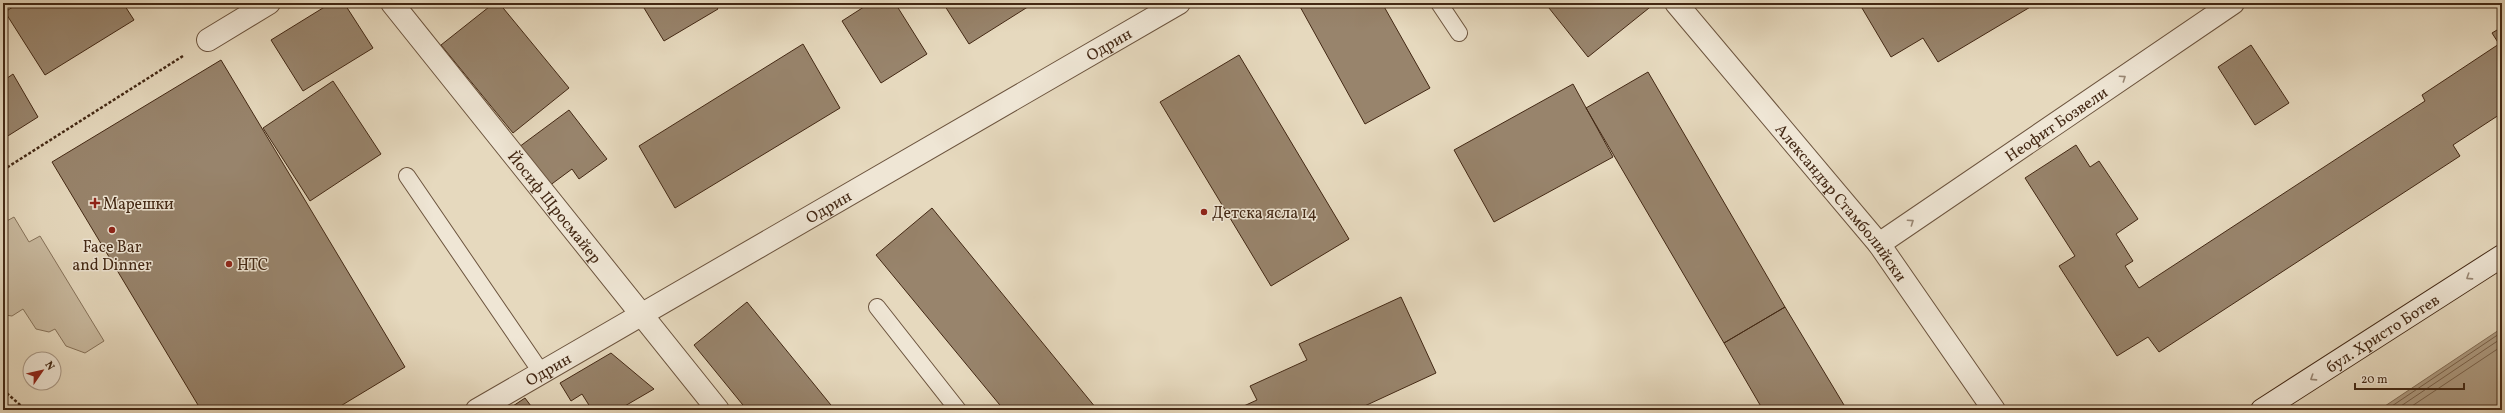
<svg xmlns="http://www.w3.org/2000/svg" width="2505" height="413" viewBox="0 0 2505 413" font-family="Vollkorn,serif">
<rect width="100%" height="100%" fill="#e6d9be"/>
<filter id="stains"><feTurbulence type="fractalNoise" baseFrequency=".005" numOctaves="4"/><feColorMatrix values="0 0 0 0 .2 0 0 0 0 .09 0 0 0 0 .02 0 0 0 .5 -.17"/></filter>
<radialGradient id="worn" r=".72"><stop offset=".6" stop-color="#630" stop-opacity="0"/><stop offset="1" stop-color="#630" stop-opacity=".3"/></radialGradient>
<!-- green -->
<path fill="#cabba1" stroke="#86725a" d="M14 217 29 242 40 236 104 341 85 353 66 346 55 329 49 332 36 329 23 309 12 316 5 315 3 311V220L5 222Z"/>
<!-- water -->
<path fill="#af9d84" stroke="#846e57" d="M2502 328V410H2379Z"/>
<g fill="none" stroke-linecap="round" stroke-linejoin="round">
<!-- shore -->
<path stroke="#79624c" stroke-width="1" d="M2386 410 2502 332
M2395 410 2502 338
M2406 410 2502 346"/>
</g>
<!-- building -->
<path fill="#98846c" stroke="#432814" d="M19 3H123L134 20 45 75 5 12Z
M331 3H344L373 48 303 91 271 40Z
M431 3H468L433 6Z
M494 3H499L569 88 513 133 441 45Z
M641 3H714L718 9 664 41Z
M870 3H895L927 54 881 83 842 21Z
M943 3H1034L969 44Z
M1298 3H1382L1430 88 1365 124Z
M1545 3H1653L1654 4 1588 57Z
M1859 3H2037L1938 62 1923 38 1891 57Z
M2502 27V113L2453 145 2460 156 2159 352 2148 337 2117 356 2059 266 2075 256 2025 178 2076 145 2090 167 2099 161 2138 219 2116 234 2133 261 2125 266 2139 288 2425 101 2422 95 2499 44 2492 33Z
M803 44 840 108 675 208 639 146Z
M2251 45 2289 103 2255 125 2218 67Z
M1239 55 1349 239 1271 286 1160 102Z
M221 60 405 367 334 410H201L52 162Z
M1648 72 1785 307 1724 343 1586 108Z
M13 74 38 117 3 139V81Z
M333 81 381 154 310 201 263 128Z
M1573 84 1613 157 1494 222 1454 150Z
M569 110 607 159 579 179 572 169 549 186 519 147Z
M932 208 1096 408 1094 410H1004L876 255Z
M1401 297 1436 373 1356 410H1235L1257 400 1250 386 1307 360 1299 344Z
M747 302 835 410H747L694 345Z
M1785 307 1847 410H1763L1724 343Z
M611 353 654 389 618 410H592L582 394 571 401 560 383Z
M525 398 534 410H507Z"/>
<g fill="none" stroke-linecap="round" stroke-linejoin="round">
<!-- service casing -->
<g stroke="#6c543e" stroke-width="18">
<path id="service" d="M1439 3 1459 33
M407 176 541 372
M877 307 958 410"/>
</g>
<!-- minor casing -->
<g stroke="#6c543e" stroke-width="24">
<g id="minor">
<path id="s1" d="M392 3 718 410"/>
<path id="s2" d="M1676 3 1879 244 1994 410"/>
<path d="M208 40 269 3"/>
<path id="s3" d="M1879 244 2233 3"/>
<path id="s4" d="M477 410 1179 3"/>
</g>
</g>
<!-- secondary casing -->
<g stroke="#432814" stroke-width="24">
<g id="secondary">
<path id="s5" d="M2262 410 2502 256"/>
</g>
</g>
<!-- path -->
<path stroke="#432814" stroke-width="2.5" stroke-dasharray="3 2" stroke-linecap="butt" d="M3 170 183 56
M3 390 26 410"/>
<!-- service -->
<use href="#service" stroke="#efe6d5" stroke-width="16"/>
<!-- minor -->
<use href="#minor" stroke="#efe6d5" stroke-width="22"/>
<!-- secondary -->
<use href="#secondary" stroke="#efe6d5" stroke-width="22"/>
</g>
<!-- one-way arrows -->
<defs><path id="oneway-chevron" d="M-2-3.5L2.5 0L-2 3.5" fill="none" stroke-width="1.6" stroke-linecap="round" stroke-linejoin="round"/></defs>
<g stroke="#998774">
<use href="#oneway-chevron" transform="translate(2123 78) rotate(-34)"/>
<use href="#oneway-chevron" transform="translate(1911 222) rotate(-34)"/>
<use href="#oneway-chevron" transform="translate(2469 277) rotate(147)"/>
<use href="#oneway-chevron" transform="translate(2313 378) rotate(147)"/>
</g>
<!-- markers -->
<g fill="#8f2418" stroke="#efe6d5" stroke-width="1.5">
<path d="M93 197h4v4h4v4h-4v4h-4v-4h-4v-4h4z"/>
<circle cx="1204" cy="212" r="4"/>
<circle cx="112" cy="230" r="4"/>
<circle cx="229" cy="264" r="4"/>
</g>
<g text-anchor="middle" stroke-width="3" stroke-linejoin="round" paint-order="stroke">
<!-- street labels -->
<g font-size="16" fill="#432814" stroke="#efe6d5">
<text dy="6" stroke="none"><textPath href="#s4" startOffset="730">Одрин</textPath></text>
<text dy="6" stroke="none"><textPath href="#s3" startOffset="214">Неофит Бозвели</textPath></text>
<text dy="6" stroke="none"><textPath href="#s2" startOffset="259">Александър Стамболийски</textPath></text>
<text dy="6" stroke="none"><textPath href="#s1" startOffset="261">Йосиф Щросмайер</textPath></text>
<text dy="6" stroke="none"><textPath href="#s4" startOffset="406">Одрин</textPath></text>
<text dy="6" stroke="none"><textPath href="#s5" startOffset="143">бул. Христо Ботев</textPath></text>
<text dy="6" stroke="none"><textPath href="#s4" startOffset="82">Одрин</textPath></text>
</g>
<!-- poi labels -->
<g font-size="16" fill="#432814" stroke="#efe6d5" text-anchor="start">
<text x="103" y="209">Марешки</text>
<text x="1212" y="218">Детска ясла 14</text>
<text x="112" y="252" text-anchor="middle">Face Bar<tspan x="112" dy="18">and Dinner</tspan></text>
<text x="237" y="270">НТС</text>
</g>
</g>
<!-- margin -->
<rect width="2505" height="413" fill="none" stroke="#e6d9be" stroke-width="16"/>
<rect x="4" y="4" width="2497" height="405" fill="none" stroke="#432814" stroke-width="2"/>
<rect x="8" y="8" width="2489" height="397" fill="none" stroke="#432814"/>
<!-- north arrow -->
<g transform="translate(42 371) rotate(56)"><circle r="19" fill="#efe6d5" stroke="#aa9a88"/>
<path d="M0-3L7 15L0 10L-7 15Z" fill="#8f2418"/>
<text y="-6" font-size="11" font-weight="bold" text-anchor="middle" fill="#432814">N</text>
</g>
<!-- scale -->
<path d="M2355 383v6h109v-6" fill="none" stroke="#432814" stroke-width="2"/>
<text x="2361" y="383" font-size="12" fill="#432814" stroke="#efe6d5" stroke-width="3" paint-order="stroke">20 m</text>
<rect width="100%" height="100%" filter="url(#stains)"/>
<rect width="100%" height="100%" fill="url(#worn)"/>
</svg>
